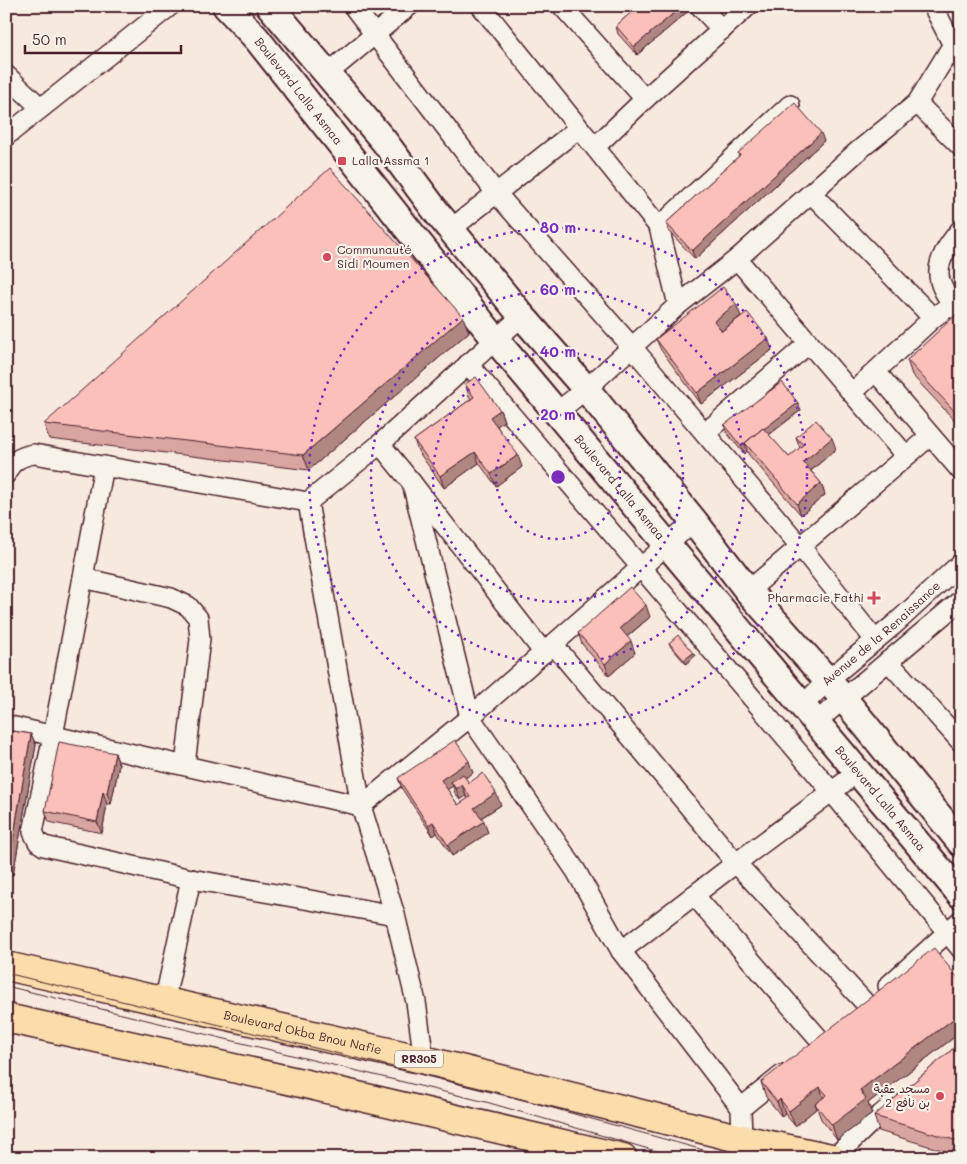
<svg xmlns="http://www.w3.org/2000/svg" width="967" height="1164" viewBox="0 0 967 1164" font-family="Mali,'Playpen Sans Arabic',sans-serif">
<rect width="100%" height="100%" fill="#f8e9df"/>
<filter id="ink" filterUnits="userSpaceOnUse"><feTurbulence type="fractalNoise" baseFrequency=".02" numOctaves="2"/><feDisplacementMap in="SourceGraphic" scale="10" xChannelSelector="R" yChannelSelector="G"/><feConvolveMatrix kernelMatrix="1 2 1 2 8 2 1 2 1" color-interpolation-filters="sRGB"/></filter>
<g filter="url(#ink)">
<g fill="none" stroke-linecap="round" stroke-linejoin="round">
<!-- minor casing -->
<g stroke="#4a1f2b" stroke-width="22">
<g id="minor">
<path d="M353 6 496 193 632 347 800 546 875 640"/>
<path d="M481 6 659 227 678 305"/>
<path d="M562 6 645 99"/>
<path d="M700 6 722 30"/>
<path d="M933 6 961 61"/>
<path d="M327 74 409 6"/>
<path d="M6 75 41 108"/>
<path d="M917 103 961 147"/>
<path d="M6 136 170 6"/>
<path d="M595 147 645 99 748 6"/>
<path d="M812 194 933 318"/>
<path d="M659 227 790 105"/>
<path d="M451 229 579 128"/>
<path d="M961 229C933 263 930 280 961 314"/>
<path d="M737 259 906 456"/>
<path d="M468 364 832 792 961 949"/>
<path d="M876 372 961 471"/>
<path d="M852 393 933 318 952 304"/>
<path d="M556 413 586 389 678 305 737 259 858 151 917 103 952 46"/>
<path d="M705 433 809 343"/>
<path d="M380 444 412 483 544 653"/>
<path d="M104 466 53 736 33 832 38 842 44 846 191 879 395 915"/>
<path d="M6 474C11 461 21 456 34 454L308 502 380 444 522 316"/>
<path d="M412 483 470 717 576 871 621 951 741 1108"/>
<path d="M308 502 361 806 395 915 416 1002 424 1060"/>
<path d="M83 578 171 598 188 606 198 618 200 639 185 765"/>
<path d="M748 591 930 436"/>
<path d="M553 644 736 863 867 1005"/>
<path d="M888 661 961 742"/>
<path id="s1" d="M803 705 828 680 896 623 961 563"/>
<path d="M816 722 961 600"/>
<path d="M6 725 361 806 470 717 694 521"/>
<path d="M694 895 822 1042"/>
<path d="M621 951 736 863 858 772"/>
<path d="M888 986 961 920"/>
<path d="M164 1003 191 879"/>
<path d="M742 1139 741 1108 782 1075"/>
<path d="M834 1158 868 1125 894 1104"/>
</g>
</g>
<!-- secondary casing -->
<g stroke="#4a1f2b" stroke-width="30">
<g id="secondary">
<path id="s2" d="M226 6 257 39 495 339 961 895"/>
<path d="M270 6 384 141 438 214 522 316 586 389 694 521 748 591 844 699 961 843"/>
</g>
</g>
<!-- primary casing -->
<g stroke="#4a1f2b" stroke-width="31">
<g id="primary">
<path id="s3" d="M6 966 424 1060 742 1139 831 1158"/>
<path d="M6 1018 306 1084 623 1158"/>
</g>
</g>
<!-- minor -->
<use href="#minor" stroke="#f7f3e8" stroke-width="19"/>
<!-- secondary -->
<use href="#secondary" stroke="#f7f3e8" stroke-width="26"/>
<!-- primary -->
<use href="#primary" stroke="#fbddab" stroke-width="28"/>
<!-- tram -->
<path stroke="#4a1f2b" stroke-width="1" d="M6 973 488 1090 732 1158
M6 986 486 1102 680 1158"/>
</g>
<!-- wall -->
<path fill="#d9a5a1" stroke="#4a1f2b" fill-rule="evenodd" d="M638 6H691L692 8 637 55 618 34 616 26Z
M824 141 695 259 669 231 666 223 739 156 738 153Z
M961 312V427L912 375 907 360Z
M741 316 722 330 772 350 701 404 661 350 656 339Z
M469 332 309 470 49 439 44 424Z
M465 384 500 410 504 421 497 426 522 467 496 486 479 463 444 488 418 451 414 440 471 399 469 396Z
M798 403 801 410 769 435 789 457 800 448 796 437 836 449 811 471 821 483 825 495 801 515 749 455 747 451 744 454 727 433 724 425Z
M650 617 627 637 635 653 609 676 582 644 578 633Z
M669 643 693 653 695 656 686 664 671 647Z
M6 730 31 734 36 745 13 875 6 873Z
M115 753 119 765 111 804H107L102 833 49 822 45 811Z
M473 773 465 778 469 783 501 805 481 818 488 833 452 856 437 833 433 836 402 789 398 778ZM453 786 455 793 460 800 466 796 468 799 458 805 447 789Z
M961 982V1032L868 1103 872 1114 837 1140 821 1119 817 1108 795 1126 785 1114 782 1117 766 1097 761 1082Z
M961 1042V1156L879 1131 874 1116Z"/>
<!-- shaded-wall -->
<path fill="#b08683" stroke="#4a1f2b" d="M682 6H691L692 8 637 55 634 47Z
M821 133 824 141 695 259 692 251Z
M736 304 741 316 719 333 714 321Z
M463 317 469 332 309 470 303 455Z
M768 338 772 350 701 404 697 393Z
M798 403 801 410 750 449 745 443 747 451 744 454 741 446Z
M500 410 504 421 494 428 490 417Z
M832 438 836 449 808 473 803 462Z
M475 452 479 463 444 488 440 476Z
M518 455 522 467 496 486 491 474Z
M821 483 825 495 801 515 797 504Z
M646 605 650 617 624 639 620 628Z
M631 641 635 653 609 676 605 664Z
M693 653 695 656 686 664 684 660Z
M31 734 36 745 13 875 9 863Z
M115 753 119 765 111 804 107 793Z
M469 761 473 773 453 785 451 782 453 786 445 791 441 780Z
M462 785 466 796 460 800 456 789Z
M103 792 107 804 102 833 97 822Z
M496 793 501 805 479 819 474 808Z
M484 821 488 833 452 856 448 845Z
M433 822 437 833 433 836 428 825Z
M961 1013V1032L868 1103 872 1114 837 1140 832 1125 860 1090Z
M820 1087 825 1102 815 1104 817 1108 795 1126 789 1111Z
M780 1099 785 1114 782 1117 777 1102Z"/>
<!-- building -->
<path fill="#fcc0bb" stroke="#4a1f2b" d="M638 6H682L634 47 616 26Z
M795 103 821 133 692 251 666 223 740 155 738 153Z
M330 168 463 317 303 455 44 424Z
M723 287 736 304 714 321 722 331 747 312 768 338 697 393 656 339Z
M960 311 961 312V418L907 360Z
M476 377 500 410 490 417 518 455 491 474 475 452 440 476 414 440 474 397 465 384Z
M782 382 798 403 764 429 763 428 741 446 724 425Z
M816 420 832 438 803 462 821 483 797 504 745 443 763 428 789 457 803 445 796 437Z
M630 587 646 605 620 628 631 641 605 664 578 633Z
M678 635 693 653 684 660 669 643Z
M6 730 31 734 9 863H6Z
M455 740 469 761 441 780 458 805 470 797 462 785 456 789 451 782 463 774 469 783 483 773 496 793 474 808 484 821 448 845 433 822 428 825 398 778Z
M59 742 115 753 107 793 103 792 97 822 45 811Z
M934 948 961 982V1013L860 1090 866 1099 832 1125 815 1104 827 1095 820 1087 789 1111 780 1099 777 1102 761 1082Z
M961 1042V1142L874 1116Z"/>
</g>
<!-- distance rings -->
<g fill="none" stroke="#7b2cbf" stroke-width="2.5" stroke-dasharray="2.5 5">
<circle cx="558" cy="477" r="62"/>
<circle cx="558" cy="477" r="125"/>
<circle cx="558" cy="477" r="187"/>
<circle cx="558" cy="477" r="249"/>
</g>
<!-- markers -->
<g fill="#d1495b" stroke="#f7f3e8" stroke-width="2">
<rect x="337" y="156" width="10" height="10" rx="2.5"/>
<circle cx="327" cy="257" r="5"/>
<path d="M871.5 590.5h5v5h5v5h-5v5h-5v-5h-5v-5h5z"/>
<circle cx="940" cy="1096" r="5"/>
</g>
<g text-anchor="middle" stroke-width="4.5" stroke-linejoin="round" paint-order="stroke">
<!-- shield labels -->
<rect fill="#f7f3e8" stroke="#7e5f64" stroke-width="1" x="395" y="1050.5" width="48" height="17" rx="4"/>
<g font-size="11" font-weight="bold" fill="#4a1f2b">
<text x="419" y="1063">RR305</text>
</g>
<!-- street labels -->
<g font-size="12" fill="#4a1f2b" stroke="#f7f3e8">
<text dy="4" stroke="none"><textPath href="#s2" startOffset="112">Boulevard Lalla Asmaa</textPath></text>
<text dy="4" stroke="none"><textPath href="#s2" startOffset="622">Boulevard Lalla Asmaa</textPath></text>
<text dy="4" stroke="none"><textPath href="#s1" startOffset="106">Avenue de la Renaissance</textPath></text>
<text dy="4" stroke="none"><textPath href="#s2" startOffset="1028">Boulevard Lalla Asmaa</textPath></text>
<text dy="4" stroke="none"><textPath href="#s3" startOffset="304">Boulevard Okba Bnou Nafie</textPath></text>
</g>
<!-- poi labels -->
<g font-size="12" fill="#4a1f2b" stroke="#f7f3e8" text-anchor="start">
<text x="352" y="165">Lalla Assma 1</text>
<text x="337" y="254">Communauté<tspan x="337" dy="14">Sidi Moumen</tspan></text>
<text x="864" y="602" text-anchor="end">Pharmacie Fathi</text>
<text x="930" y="1093" text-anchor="end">مسجد عقبة<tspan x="930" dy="14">بن نافع 2</tspan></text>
</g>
</g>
<circle cx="558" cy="477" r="8" fill="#7b2cbf" stroke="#f7f3e8" stroke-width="2.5"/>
<g font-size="15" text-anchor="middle" font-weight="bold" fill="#7b2cbf" stroke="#f7f3e8" stroke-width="4.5" stroke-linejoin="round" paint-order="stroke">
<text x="558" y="233">80 m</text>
<text x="558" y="295">60 m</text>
<text x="558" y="357">40 m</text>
<text x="558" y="420">20 m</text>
</g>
<!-- margin -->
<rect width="967" height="1164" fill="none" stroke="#f7f3e8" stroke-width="25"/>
<rect x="12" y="12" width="942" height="1139" fill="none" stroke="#4a1f2b" stroke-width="2" filter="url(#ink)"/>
<!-- scale -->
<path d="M25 45v8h156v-8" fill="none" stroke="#4a1f2b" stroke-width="2.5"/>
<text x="32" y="45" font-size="15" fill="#4a1f2b" stroke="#f7f3e8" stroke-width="4" paint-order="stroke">50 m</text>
</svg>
